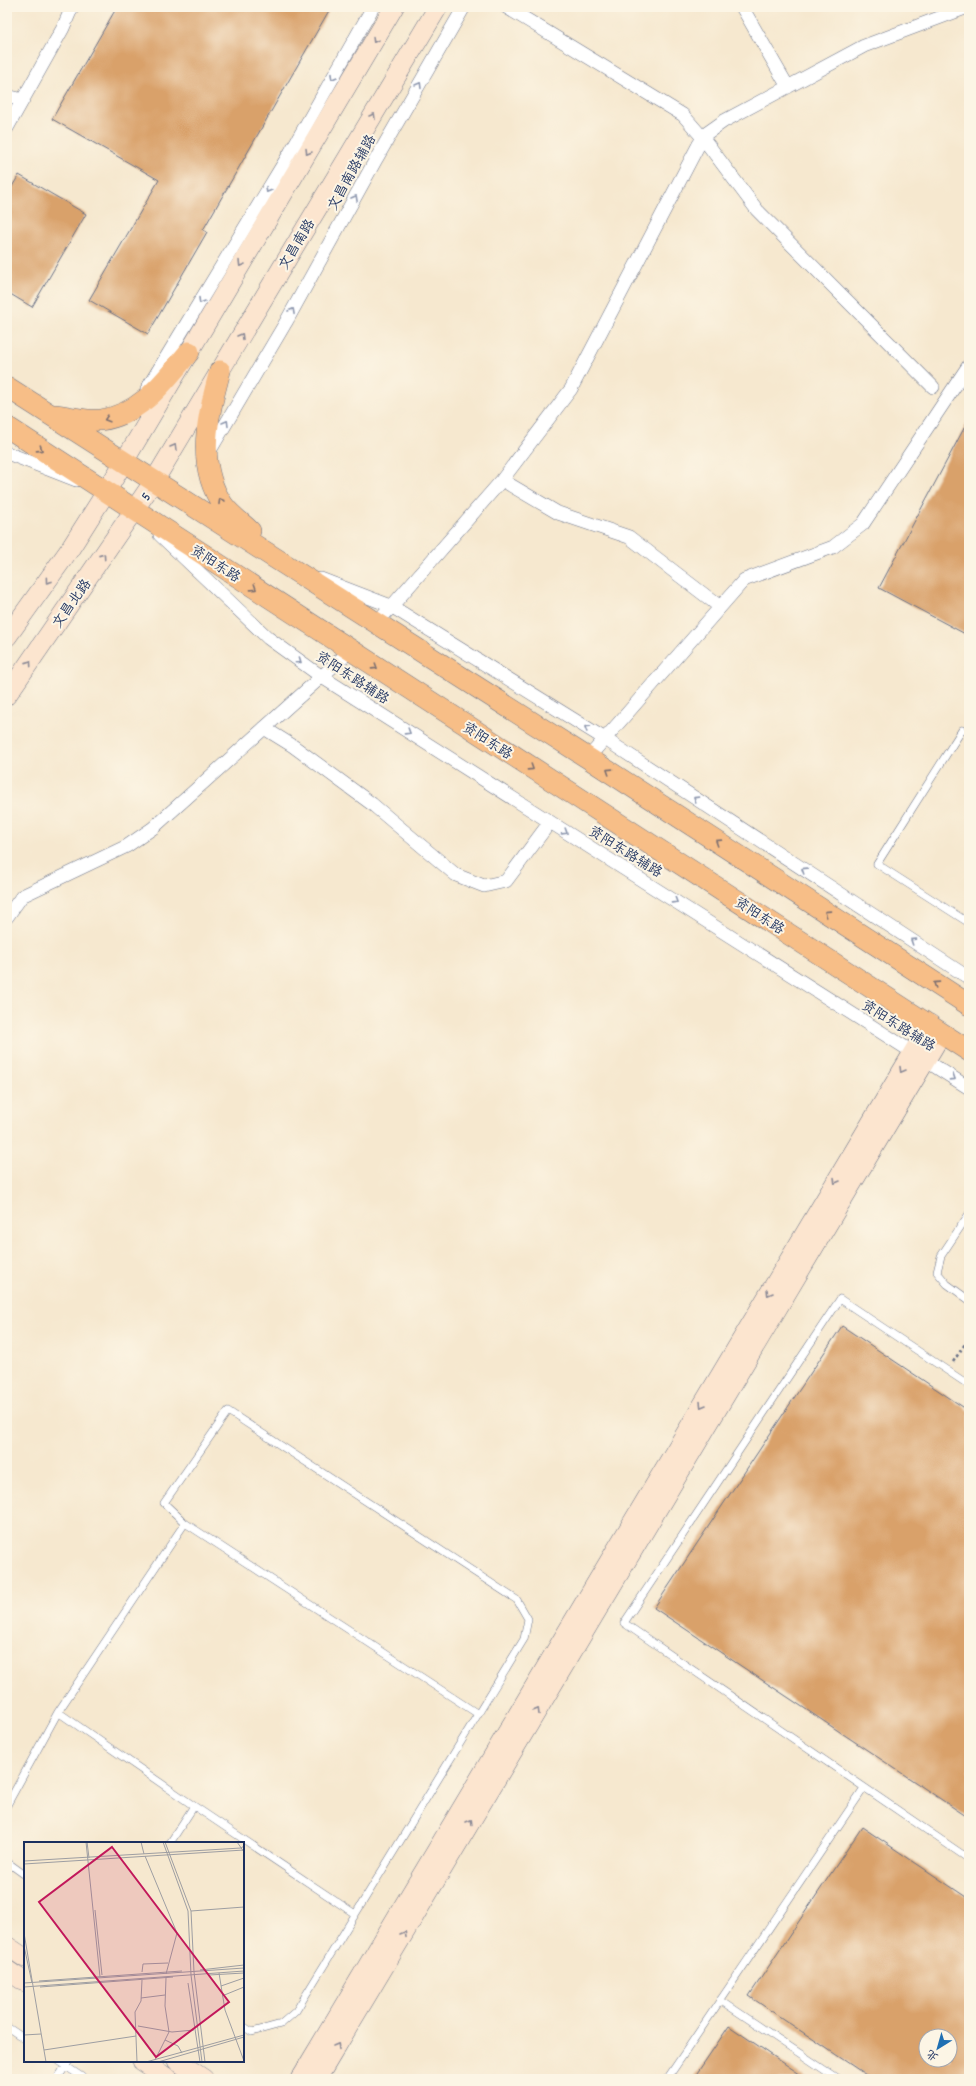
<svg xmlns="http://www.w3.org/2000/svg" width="976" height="2086" viewBox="0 0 976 2086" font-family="Dekko,'LXGW WenKai TC',sans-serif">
<rect width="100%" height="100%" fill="#fcf5e5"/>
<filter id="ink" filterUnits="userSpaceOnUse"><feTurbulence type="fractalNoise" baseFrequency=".025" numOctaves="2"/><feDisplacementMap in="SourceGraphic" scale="8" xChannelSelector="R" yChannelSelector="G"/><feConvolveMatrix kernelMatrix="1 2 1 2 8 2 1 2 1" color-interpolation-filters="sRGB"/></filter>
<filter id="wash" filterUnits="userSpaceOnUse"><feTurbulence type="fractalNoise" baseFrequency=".012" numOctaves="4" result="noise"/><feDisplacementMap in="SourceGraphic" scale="16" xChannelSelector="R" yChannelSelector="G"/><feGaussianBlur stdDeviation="0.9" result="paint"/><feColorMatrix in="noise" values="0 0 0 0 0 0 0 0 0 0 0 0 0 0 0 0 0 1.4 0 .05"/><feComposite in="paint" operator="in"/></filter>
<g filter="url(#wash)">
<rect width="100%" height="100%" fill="#f6e8cf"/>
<g id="blocks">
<!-- building -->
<path fill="#d9a16a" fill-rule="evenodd" d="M117 7H331L203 230 207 232 148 334 89 300 159 180 52 119Z
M19 175 86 214 32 307 7 292V195Z
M969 419V636L879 588Z
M842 1326 969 1411V1818L654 1608Z
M862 1827 969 1899V2079H872L749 1996ZM926 2036H950V2060H926Z
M729 2026 807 2079H693Z"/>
</g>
</g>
<g filter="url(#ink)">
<use href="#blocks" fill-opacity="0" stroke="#687086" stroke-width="1"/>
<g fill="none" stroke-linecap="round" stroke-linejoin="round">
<!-- lane casing -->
<g stroke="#687086" stroke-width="8">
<path id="lane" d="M962 730 877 864 969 923
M969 1214 941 1256 937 1272 947 1284 969 1300
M969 1385 840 1299 624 1623 969 1859
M58 1712 185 1523
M7 1805 58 1712 194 1806 170 1843
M194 1806 355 1914
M7 1862 25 1875
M720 2000 838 2079
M243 2026 252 2032 281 2024 296 2011 524 1639 528 1619 517 1600 228 1411 164 1503 185 1523 478 1714
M7 2027 25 2039
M58 2061 85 2079
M57 2079 69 2061
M667 2079 864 1788"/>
</g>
<!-- street casing -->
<g stroke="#687086" stroke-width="14">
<path id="street" d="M506 7 683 115 703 138 757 210 933 387
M742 7 788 87
M7 96 23 100
M7 128 63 28 72 7
M147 389 290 153 373 7
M7 453 76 480
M208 454 286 322 375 161 464 7
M502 480 558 513 629 537 719 606
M160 535 268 638 322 677 969 1088
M321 579 391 606 605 739 969 978
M377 623 502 480 571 389 699 144 707 133 724 121 864 46 968 7
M264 728 293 746 372 804 456 875 484 886 506 881 550 822
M588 758 744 580 833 547 863 524 969 365
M7 917 22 896 127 846 153 828 350 651"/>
</g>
<!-- secondary casing -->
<g stroke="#687086" stroke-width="20">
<path id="secondary" d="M7 637 70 549 106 492 394 7
M7 695 154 481 438 7
M7 1946 25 1958
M7 1970 25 1982
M142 2061 169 2079
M177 2061 204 2079
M300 2079 930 1024
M317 2079 942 1033"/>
</g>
<!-- primary casing -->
<g stroke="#687086" stroke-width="22">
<path id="primary" d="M220 371C208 416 195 464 223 505 230 515 242 523 250 531
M7 387 588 758 969 1005
M55 415C67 416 89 422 101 420 142 414 164 381 189 352
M7 427 969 1051"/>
</g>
<!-- path -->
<path stroke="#687086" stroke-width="2.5" stroke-dasharray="3 3" stroke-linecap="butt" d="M953 1362 969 1338"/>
<!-- lane -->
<use href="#lane" stroke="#fff" stroke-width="7"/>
<!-- street -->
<use href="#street" stroke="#fff" stroke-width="13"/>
<!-- secondary -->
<use href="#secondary" stroke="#fce5cf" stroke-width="19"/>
<!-- primary -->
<use href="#primary" stroke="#f7be87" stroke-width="21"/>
</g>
<!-- one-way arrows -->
<defs><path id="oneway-chevron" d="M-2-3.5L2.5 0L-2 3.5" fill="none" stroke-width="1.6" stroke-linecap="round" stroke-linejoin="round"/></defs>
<g stroke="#8c8a96">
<use href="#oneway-chevron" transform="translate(375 40) rotate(121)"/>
<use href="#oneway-chevron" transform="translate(373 116) rotate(-59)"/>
<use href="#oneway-chevron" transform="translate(308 152) rotate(121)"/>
<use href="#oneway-chevron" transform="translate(241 264) rotate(121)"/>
<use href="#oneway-chevron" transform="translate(241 336) rotate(-59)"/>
<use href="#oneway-chevron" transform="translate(174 447) rotate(-59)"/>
<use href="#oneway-chevron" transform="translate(103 556) rotate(-55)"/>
<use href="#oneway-chevron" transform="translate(48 581) rotate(126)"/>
<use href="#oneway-chevron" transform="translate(29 663) rotate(-55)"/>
<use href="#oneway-chevron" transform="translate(902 1070) rotate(121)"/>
<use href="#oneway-chevron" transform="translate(836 1181) rotate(121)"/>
<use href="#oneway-chevron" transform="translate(769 1293) rotate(121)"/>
<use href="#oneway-chevron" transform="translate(702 1405) rotate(121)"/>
<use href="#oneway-chevron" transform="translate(537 1711) rotate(-59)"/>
<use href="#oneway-chevron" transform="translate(470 1822) rotate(-59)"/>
<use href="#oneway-chevron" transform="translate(404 1934) rotate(-59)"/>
<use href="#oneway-chevron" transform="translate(337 2046) rotate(-59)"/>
</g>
<g stroke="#8d97ae">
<use href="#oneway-chevron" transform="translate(333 77) rotate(120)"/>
<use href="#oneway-chevron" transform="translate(419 85) rotate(-59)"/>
<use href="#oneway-chevron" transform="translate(268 190) rotate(121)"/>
<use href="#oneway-chevron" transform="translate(355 198) rotate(-61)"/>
<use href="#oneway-chevron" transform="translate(201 301) rotate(121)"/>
<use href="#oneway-chevron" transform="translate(292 311) rotate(-61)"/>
<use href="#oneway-chevron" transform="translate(226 423) rotate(-59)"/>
<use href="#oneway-chevron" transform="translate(299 661) rotate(35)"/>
<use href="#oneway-chevron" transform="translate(587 728) rotate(-148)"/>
<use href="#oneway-chevron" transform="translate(408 732) rotate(32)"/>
<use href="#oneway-chevron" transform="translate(696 799) rotate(-147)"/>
<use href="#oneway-chevron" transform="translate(565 832) rotate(32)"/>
<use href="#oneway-chevron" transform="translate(804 870) rotate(-147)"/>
<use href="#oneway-chevron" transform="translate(675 901) rotate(32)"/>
<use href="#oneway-chevron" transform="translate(913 941) rotate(-147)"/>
<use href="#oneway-chevron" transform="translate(953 1078) rotate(33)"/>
</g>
<g stroke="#7e6f70">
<use href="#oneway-chevron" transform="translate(107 419) rotate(164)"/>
<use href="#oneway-chevron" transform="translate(40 449) rotate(33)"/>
<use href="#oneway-chevron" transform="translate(221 501) rotate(-120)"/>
<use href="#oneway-chevron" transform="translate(254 588) rotate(33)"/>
<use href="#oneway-chevron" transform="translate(375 667) rotate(33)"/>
<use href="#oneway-chevron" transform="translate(531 768) rotate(33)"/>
<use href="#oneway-chevron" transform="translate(609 771) rotate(-147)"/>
<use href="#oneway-chevron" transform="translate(718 842) rotate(-147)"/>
<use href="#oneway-chevron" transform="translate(827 913) rotate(-147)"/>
<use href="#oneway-chevron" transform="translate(936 984) rotate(-147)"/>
</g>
</g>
<g text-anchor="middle" stroke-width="4" stroke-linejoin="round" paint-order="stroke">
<!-- street labels -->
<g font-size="14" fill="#1b2f5e" stroke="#fcf5e5">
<text transform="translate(351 172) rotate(-61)" y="5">文昌南路辅路</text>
<text transform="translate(296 244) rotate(-59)" y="5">文昌南路</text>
<text transform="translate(145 496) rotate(-57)" y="5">5</text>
<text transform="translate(216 563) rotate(33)" y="5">资阳东路</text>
<text transform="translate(71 603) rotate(-55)" y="5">文昌北路</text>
<text transform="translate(353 677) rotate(33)" y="5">资阳东路辅路</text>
<text transform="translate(488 740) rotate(33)" y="5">资阳东路</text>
<text transform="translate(626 851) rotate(32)" y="5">资阳东路辅路</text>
<text transform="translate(760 915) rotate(33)" y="5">资阳东路</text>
<text transform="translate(899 1025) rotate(32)" y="5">资阳东路辅路</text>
</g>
</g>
<!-- overview -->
<g transform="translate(24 1842)">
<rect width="220" height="220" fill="#f6e8cf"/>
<path fill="none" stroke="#9e9ea2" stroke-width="1" d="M62 0 76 135M63 0 65 16M117 0 120 12M139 0 164 69 167 133 178 220M141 0 167 69 170 130 181 220M213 0 220 10M121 14 153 91 142 132M0 19 217 6 220 4M0 22 220 8M71 68 78 133M167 69 220 65M0 91 22 220M0 104 8 141M176 128 220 123M118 130 119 122 144 121M195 131 201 168 220 219M185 133 220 131M15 139 158 129M0 141 220 126M164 141 176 220M197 144 220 136M0 145 220 129M16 145 149 135M198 154 220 145M117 156 141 153M114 184 148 190 170 188M0 193 17 192M141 198 154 204 158 211M20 208 112 194M131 218 145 190 141 164 142 136M113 220 111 170 117 159 118 138M122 220 220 193M134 220 220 195"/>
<path fill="#c2185b" fill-opacity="0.15" stroke="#c2185b" stroke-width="2" d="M88 5 205 160 132 215 15 60Z"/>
<rect width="220" height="220" fill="none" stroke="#1b2f5e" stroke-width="2"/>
</g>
<!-- margin -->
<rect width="976" height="2086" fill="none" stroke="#fcf5e5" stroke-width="24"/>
<!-- north arrow -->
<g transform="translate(938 2048) rotate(217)"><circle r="19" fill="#fcf5e5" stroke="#a2a6af"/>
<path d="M0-3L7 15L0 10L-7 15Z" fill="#1f6fb2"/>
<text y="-6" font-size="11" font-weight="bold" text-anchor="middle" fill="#1b2f5e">北</text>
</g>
</svg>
